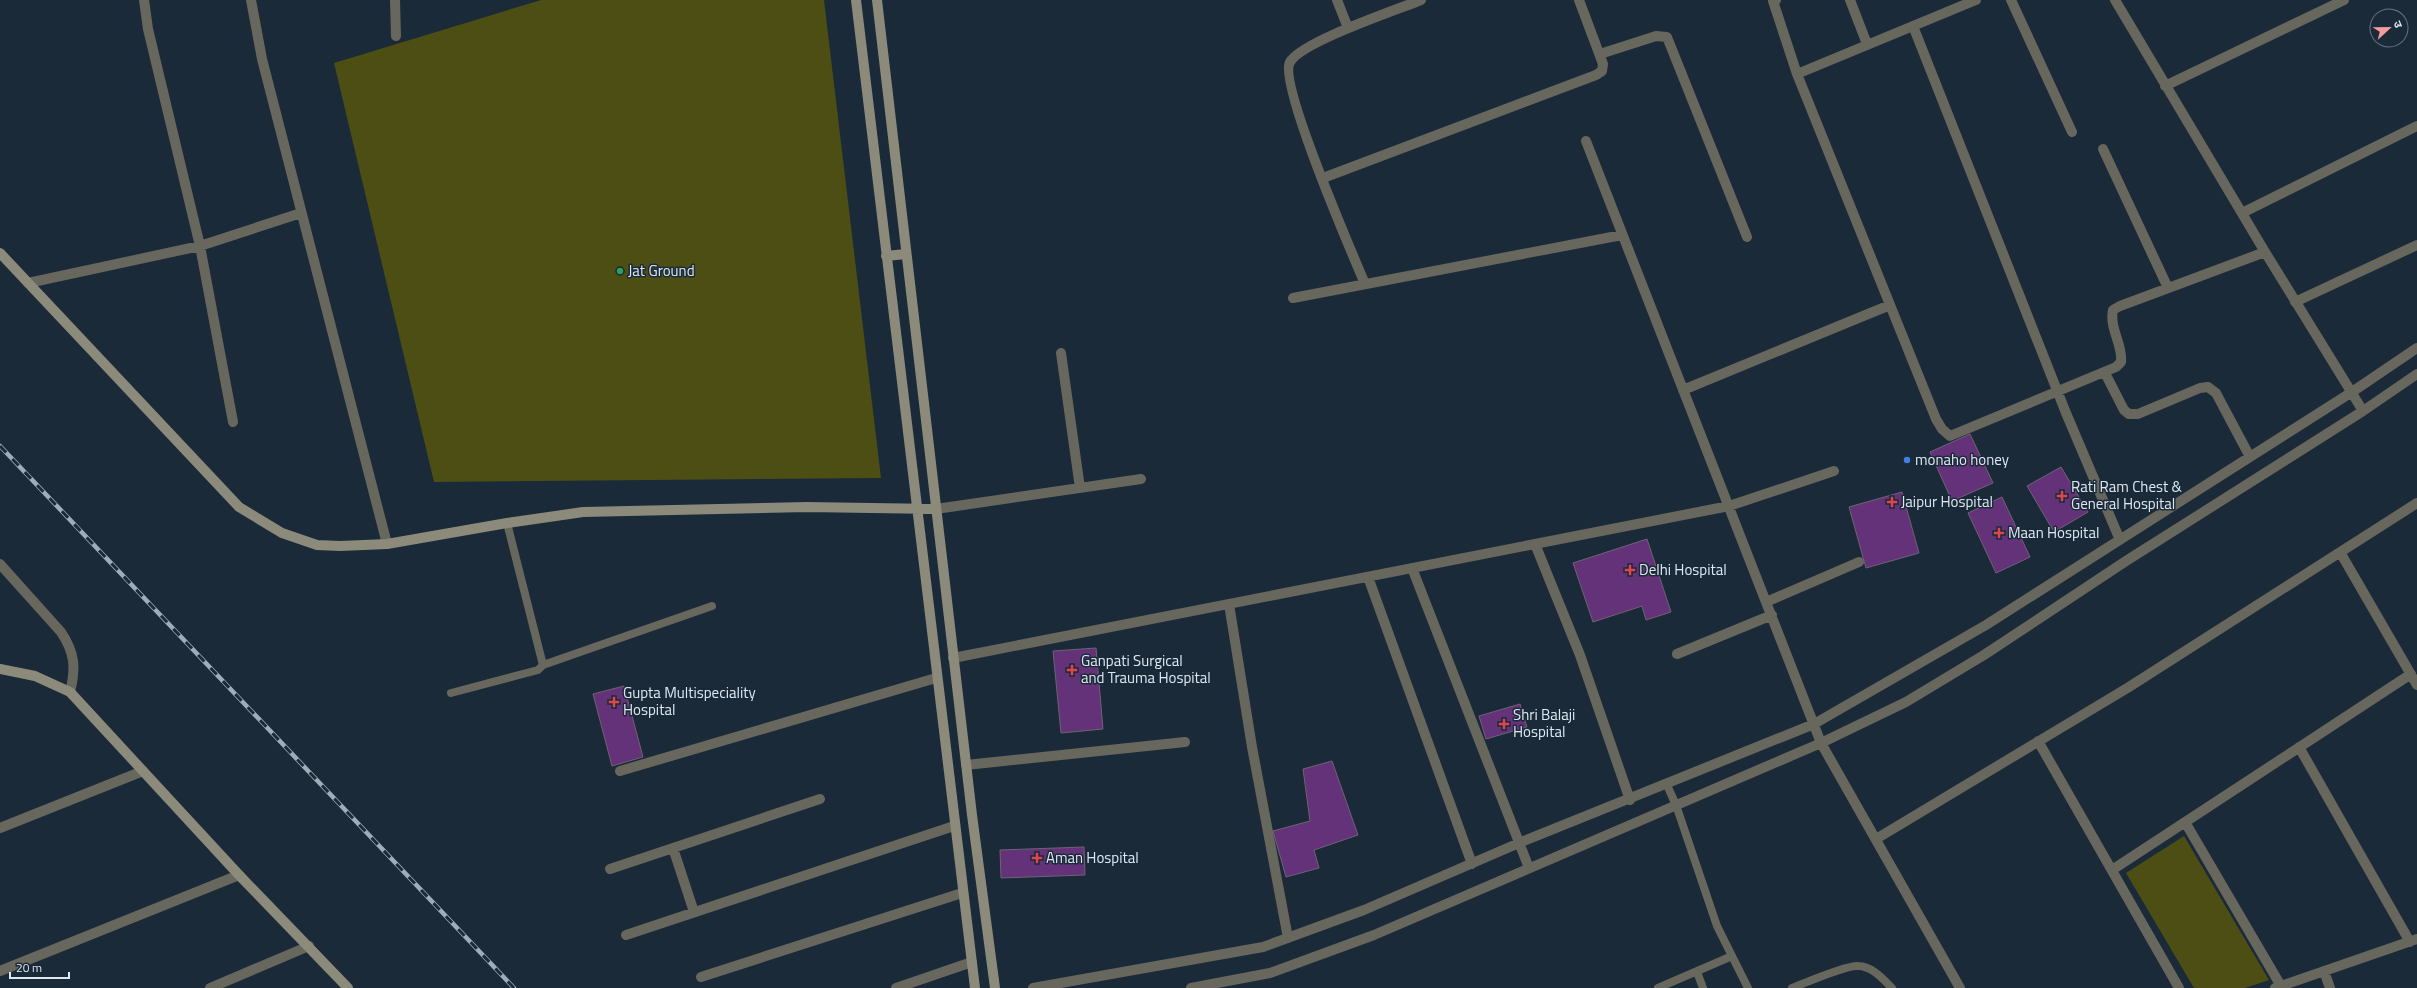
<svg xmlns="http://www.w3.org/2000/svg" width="2417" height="988" viewBox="0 0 2417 988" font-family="'Titillium Web','Noto Sans Devanagari',sans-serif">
<rect width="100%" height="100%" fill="#1a2a38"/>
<!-- green -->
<path fill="#4d4e14" d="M541 0H824L881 478 434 482 334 63Z
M2184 836 2269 980 2245 988H2194L2126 873Z"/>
<!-- building -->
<path fill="#643278" stroke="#706276" d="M1970 434 1993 483 1952 501 1930 452Z
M2061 467 2088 512 2054 532 2027 486Z
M1902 492 1919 553 1866 568 1849 507Z
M2002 497 2030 557 1996 573 1968 513Z
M1647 539 1671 612 1646 620 1642 606 1593 622 1573 563Z
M1096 648 1103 729 1061 733 1053 651Z
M624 686 643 757 612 766 593 694Z
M1520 704 1527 727 1486 739 1479 716Z
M1332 761 1358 835 1314 850 1319 868 1286 877 1273 831 1310 821 1303 769Z
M1084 847 1085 875 1001 878 1000 850Z"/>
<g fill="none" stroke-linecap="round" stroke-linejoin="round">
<!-- lane -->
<path stroke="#68675d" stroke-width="8" d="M543 665 712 606
M451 693 538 670 543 665 507 523
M1667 785 1676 805 1717 926 1748 988
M1697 972 1703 988
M1658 988 1732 956
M1792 988C1805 983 1846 965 1858 966 1872 966 1883 979 1892 988"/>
<!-- street -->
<path stroke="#68675d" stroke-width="10" d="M144 0 148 29 200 246 233 422
M251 0 262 59 387 544
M395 0 396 36
M1337 0 1348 28
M1776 0 1773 1 1797 74 1936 419 1942 429 1950 436 2116 367 2121 362C2123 344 2109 329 2113 310L2120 306 2265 252
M1850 0 1867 44
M2011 0 2072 132
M2115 0 2265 252 2363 411
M1913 26 2066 413 2120 540
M1600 54 1656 36 1667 37 1747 237
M1797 74 1976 0
M2165 86 2344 0
M1586 141 1821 743 1960 988
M2103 149 2168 288
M1323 178 1596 75 1602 71 1603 64 1579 0
M2242 213 2417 126
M28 283 200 246 301 213
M1365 284C1352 253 1278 82 1290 62 1301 42 1396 10 1421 0
M1293 298 1622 235
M2295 302 2417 245
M1061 353 1080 488
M2105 373 2124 410 2129 414H2138L2200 388 2208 387 2216 393 2250 457
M1683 390 1890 305
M936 509 1141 479
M1535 544 1580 655 1630 800
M2340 552 2417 685
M0 564 61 632C75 653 76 668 70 692
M1412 568 1529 868
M1368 577 1472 864
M1766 602 1859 562
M1229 604 1252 747 1288 938
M1677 654 1772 615
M953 658 1729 506 1834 471
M2038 741 2179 988
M2299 747 2410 942
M966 765 1185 742
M620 771 936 678
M2185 822 2281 986
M0 828 143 771
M1876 839 2129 687 2417 503
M673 848 694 912
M610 869 820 799
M2112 870 2411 674
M626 935 954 826
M0 971 239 875
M2324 971 2330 988
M701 977 962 893
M210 988 309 946
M896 988 972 962
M1033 988 1263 947 1364 910 1519 843 1814 724 1986 625 2352 392 2417 348
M1191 988 1270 973 1374 935 1821 743 1906 702 1984 655 2126 561 2363 411 2417 374
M2275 988 2417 939"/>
<!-- secondary -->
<path stroke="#8c8a7a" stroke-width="10" d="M856 0 975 988
M877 0 972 815 995 988
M0 253 239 507 282 533 317 545 340 546 387 544 507 523 583 512 807 507 936 509
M886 256 906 254
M0 669 35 676 70 692 239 875 348 988"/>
<!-- rail casing -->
<g stroke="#a0acb7" stroke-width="4.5">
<path id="rail" d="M0 446 514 988"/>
</g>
<!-- rail -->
<use href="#rail" stroke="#1a2a38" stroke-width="3" stroke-dasharray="9" stroke-linecap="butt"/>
</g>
<!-- markers -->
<circle fill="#2e9e5b" stroke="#1a2a38" stroke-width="1.5" cx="620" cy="271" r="4"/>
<circle fill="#3f7fe0" stroke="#1a2a38" stroke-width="1.5" cx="1907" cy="460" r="4"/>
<g fill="#e0444e" stroke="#1a2a38" stroke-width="1.5">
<path d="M2060 490h4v4h4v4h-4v4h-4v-4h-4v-4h4z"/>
<path d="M1890 496h4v4h4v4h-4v4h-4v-4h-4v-4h4z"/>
<path d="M1997 527h4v4h4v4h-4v4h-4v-4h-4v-4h4z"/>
<path d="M1628 564h4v4h4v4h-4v4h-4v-4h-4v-4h4z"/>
<path d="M1070 664h4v4h4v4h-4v4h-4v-4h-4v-4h4z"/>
<path d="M612 696h4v4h4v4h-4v4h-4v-4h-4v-4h4z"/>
<path d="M1502 718h4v4h4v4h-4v4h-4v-4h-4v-4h4z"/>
<path d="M1035 852h4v4h4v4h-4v4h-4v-4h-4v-4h4z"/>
</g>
<g text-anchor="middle" stroke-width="3" stroke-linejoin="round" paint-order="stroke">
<!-- poi labels -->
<g font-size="15" fill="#dee8f2" stroke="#1a2a38" text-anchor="start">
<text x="628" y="276">Jat Ground</text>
<text x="1915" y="465">monaho honey</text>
<text x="2071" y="492">Rati Ram Chest &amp;<tspan x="2071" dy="17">General Hospital</tspan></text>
<text x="1901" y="507">Jaipur Hospital</text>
<text x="2008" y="538">Maan Hospital</text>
<text x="1639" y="575">Delhi Hospital</text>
<text x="1081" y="666">Ganpati Surgical<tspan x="1081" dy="17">and Trauma Hospital</tspan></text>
<text x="623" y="698">Gupta Multispeciality<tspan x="623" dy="17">Hospital</tspan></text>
<text x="1513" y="720">Shri Balaji<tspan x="1513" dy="17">Hospital</tspan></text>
<text x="1046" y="863">Aman Hospital</text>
</g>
</g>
<!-- north arrow -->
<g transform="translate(2389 28) rotate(68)"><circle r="19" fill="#1a2a38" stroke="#687682"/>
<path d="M0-3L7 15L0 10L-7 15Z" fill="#f59b9b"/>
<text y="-6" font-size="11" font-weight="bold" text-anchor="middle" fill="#dee8f2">उ</text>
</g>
<!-- scale -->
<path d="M10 972v6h59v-6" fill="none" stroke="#dee8f2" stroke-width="2"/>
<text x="16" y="972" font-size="12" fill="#dee8f2" stroke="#1a2a38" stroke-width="3" paint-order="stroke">20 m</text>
</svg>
